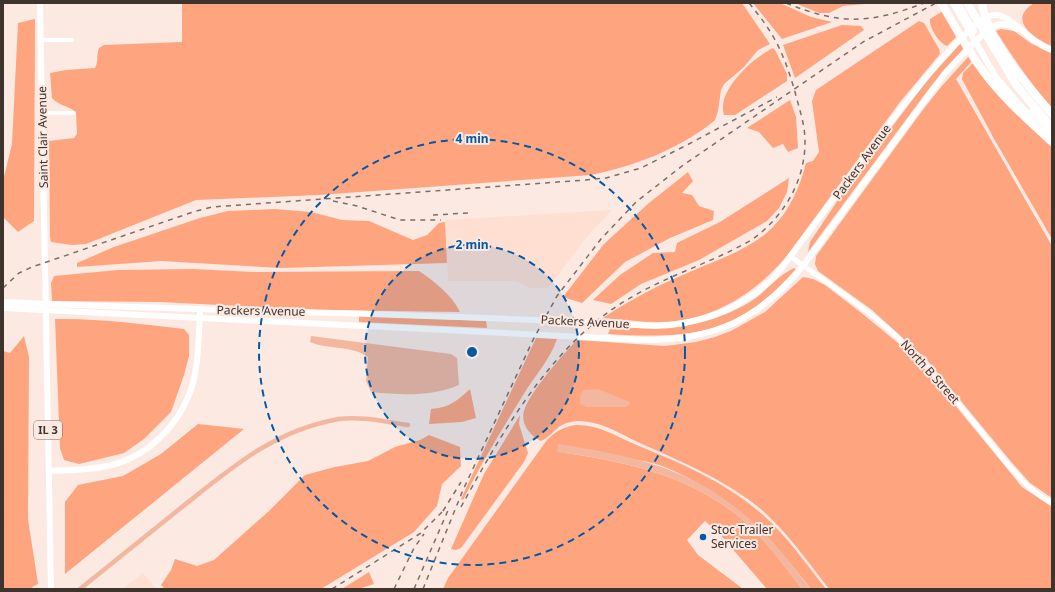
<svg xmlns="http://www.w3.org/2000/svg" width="1055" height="592" viewBox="0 0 1055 592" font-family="'Noto Sans',sans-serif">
<rect width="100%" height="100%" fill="#fce9e2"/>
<!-- built -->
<path fill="#fedfd2" d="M612 210 585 239 548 288H530L516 281H448L445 220Z
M143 573 156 589H122Z"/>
<!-- green -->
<path fill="#fea47f" d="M182 3H742L770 44 758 50 743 68 724 84 721 90 718 111 715 120 709 125C674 151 634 166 591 175L319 195 196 200 86 244 72 245 51 242 50 237 49 141 74 138 77 134 76 112C67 105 61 107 52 98L50 73 66 70 95 68C99 61 96 55 99 48L104 45 182 42Z
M753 3H780L811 17 832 22 782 39Z
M795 3H875L843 6 829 13H819Z
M1034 3H1052V46C1033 38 1007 20 1034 3Z
M943 11 957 36 947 46C939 43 929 28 930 19Z
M35 19 34 221 18 232 3 217V181L12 144 18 23Z
M919 21 924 23 939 49 940 54 900 102 786 257C758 290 721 315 677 321 653 324 627 320 603 318 631 299 661 284 692 271 719 259 751 249 772 228 790 210 800 187 806 163L813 161 819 152 812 101 816 90Z
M842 25 861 26 864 30 795 78 783 45Z
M1001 29 1014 31 1032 44 1052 52V108C1031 84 1013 58 996 31Z
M961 43 965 49 931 86 808 252 810 242 846 188 910 103 930 77Z
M773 48 775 50 787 74V81L735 115H724C716 91 753 58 773 48Z
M969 56 972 61 956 79 1052 246V498L1030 483 1013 464 927 360 872 310 818 271 815 264 816 256 922 111 941 87Z
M973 63 1017 114 1052 147V239L993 137 962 79 963 73Z
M790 100 796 117 798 148 788 152 783 144 773 148 759 132 747 128Z
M688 172 693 181 682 193 692 195 699 206 714 211 713 220 670 238 625 262 582 303 563 297 604 244 649 203Z
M789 178 787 192 779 208 767 221 699 260 641 284 611 304 593 300 620 275 653 253 675 252 677 243 720 222Z
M275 209 311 212 342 220 369 221 413 240 427 235 439 223 445 222 447 263 281 268 161 261 77 267V263L114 247 200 218 228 211Z
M794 268 796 269 794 271C737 336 689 339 608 334L611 327C663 330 704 329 750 302 766 292 777 276 794 268Z
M193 269 253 272 419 271C434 281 452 295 460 312L318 310 160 302 52 301 51 283 54 276 118 270Z
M803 277 813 279 825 285 859 311 909 352 927 371 1022 487 1052 507V589H829C808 562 788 533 762 510 726 480 684 463 642 444 622 435 600 420 577 421 555 423 556 434 541 441 529 435 519 422 525 408 532 390 563 354 577 340L665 346 696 342 715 337 731 331 765 312Z
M359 316 486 321 487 328 359 322Z
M55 319C97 318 142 324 184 329L189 335V356L184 375 171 412 144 439 124 453 79 464 64 460 60 448Z
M24 336 29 357 28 519 38 584 32 587 34 589H3V351L10 353Z
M536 338 557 339C549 362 534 376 522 397 501 431 480 465 463 500L461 499Z
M470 389 476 418 462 422 429 424 431 409C449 408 458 400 470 389Z
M520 415 519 424 528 453 524 462 461 548 456 550 451 549 484 474Z
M198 424 244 429 65 574V502L78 485 123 476 161 454Z
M576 425C601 425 617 437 639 446 683 464 727 483 763 515 787 536 806 564 826 589H811C773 541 743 506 688 478 675 471 662 465 648 462 622 456 586 455 557 452 625 461 690 475 743 520 766 540 784 565 802 589H767L718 532 705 521 687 540 698 555 743 589H443L448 578 547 440C556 431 563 427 576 425Z
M429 435 460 447 461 466 442 484 437 506 414 532 321 589H165L161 585 171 570 175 559 197 566 214 560 269 511 305 475 335 467 368 461 395 447 420 440Z
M369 572 374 584 358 589H342Z"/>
<!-- water -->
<path fill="#f3b79f" d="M311 336 451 354 457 358 459 385C431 397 401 395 371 392L366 381 368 357C351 345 328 350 310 342Z
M598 389 630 402 629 405 625 407H587L580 404V396L583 390Z
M558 444C642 457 704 471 766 535 782 551 796 571 811 589H802C784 565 766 540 743 520 690 475 625 461 557 452Z"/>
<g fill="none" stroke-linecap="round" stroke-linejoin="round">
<!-- canal -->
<path stroke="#f3b79f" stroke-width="4.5" d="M80 589C112 563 145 537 177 511 229 470 271 431 339 419 361 416 386 422 408 425"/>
<!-- minor -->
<path stroke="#fff" stroke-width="4" d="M42 40H72
M42 113H73"/>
<!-- tertiary -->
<path stroke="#fff" stroke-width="5" d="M791 257C833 287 877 315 913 352 940 379 964 410 988 440 1007 463 1024 488 1052 503"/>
<!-- secondary -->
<path stroke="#fff" stroke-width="6" d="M3 302C221 312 439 313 656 326 701 324 742 309 774 277 809 237 956 18 994 15 1011 13 1030 44 1052 50
M3 308 644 340C715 340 758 320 803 266L945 73C956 62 982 31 996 25 1003 23 1011 26 1017 29"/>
<!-- primary -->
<path stroke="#fff" stroke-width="6" d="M40 3 51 589
M953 3 996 77 1031 118
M958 3 974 31
M1031 112 1052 133
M49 471C71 470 93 470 115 464 154 453 185 417 194 379 199 356 199 332 200 309"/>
<!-- motorway -->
<path stroke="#fff" stroke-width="8" d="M941 3C955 26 967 50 983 71 1003 98 1028 120 1052 142
M967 3 1017 86 1052 128
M982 3C987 40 1028 86 1052 114"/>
<!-- rail -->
<path stroke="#7c6e68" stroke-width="1.5" stroke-dasharray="5 5" stroke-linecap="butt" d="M786 3C840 25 870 24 924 3
M333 201 357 206 400 220H441
M433 215 468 213
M3 288 19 273 32 267 193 212 212 207 586 180 606 178 641 168 687 145 777 97
M461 507C502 432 551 346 625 301 665 276 712 263 753 239 788 213 810 172 804 128 802 116 798 104 795 92 784 54 775 34 749 3
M443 511 461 482
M332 589 421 533 442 512
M394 589 414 548 424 534
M414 589 449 508
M423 589 463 490 533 340 557 296 601 239 636 202 682 166 863 42 936 3"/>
</g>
<!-- distance rings -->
<circle cx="472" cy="352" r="107" fill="#025aa7" fill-opacity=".12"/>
<g fill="none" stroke="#025aa7" stroke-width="2" stroke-dasharray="7 5">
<circle cx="472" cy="352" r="107"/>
<circle cx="472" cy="352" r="213"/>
</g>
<!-- markers -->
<circle fill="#025aa7" stroke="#fce9e2" stroke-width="1.5" cx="703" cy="537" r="4"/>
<g text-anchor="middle" stroke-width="4" stroke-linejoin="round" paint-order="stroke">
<!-- shield labels -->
<rect fill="#fce9e2" stroke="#786a64" stroke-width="1" x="34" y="421" width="28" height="18" rx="3"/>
<g font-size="11" font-weight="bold" fill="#3f332e">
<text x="48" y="434">IL 3</text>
</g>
<!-- street labels -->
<g font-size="12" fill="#3f332e" stroke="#fce9e2">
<text transform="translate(43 137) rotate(-91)" y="4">Saint Clair Avenue</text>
<text transform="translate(862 162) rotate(-54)" y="4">Packers Avenue</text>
<text transform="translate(261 311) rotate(1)" y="4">Packers Avenue</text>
<text transform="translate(585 322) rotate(3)" y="4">Packers Avenue</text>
<text transform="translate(930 372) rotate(48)" y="4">North B Street</text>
</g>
<!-- poi labels -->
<g font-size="12" fill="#3f332e" stroke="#fce9e2" text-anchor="start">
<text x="711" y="534">Stoc Trailer<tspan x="711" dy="14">Services</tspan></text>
</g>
</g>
<circle cx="472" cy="352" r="6" fill="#025aa7" stroke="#fce9e2" stroke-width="2"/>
<g font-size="12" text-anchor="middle" font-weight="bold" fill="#025aa7" stroke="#fce9e2" stroke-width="4" stroke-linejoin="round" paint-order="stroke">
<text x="472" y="143">4 min</text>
<text x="472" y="249">2 min</text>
</g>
<!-- border -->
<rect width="1055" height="592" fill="none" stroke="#3f332e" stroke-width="8"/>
</svg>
